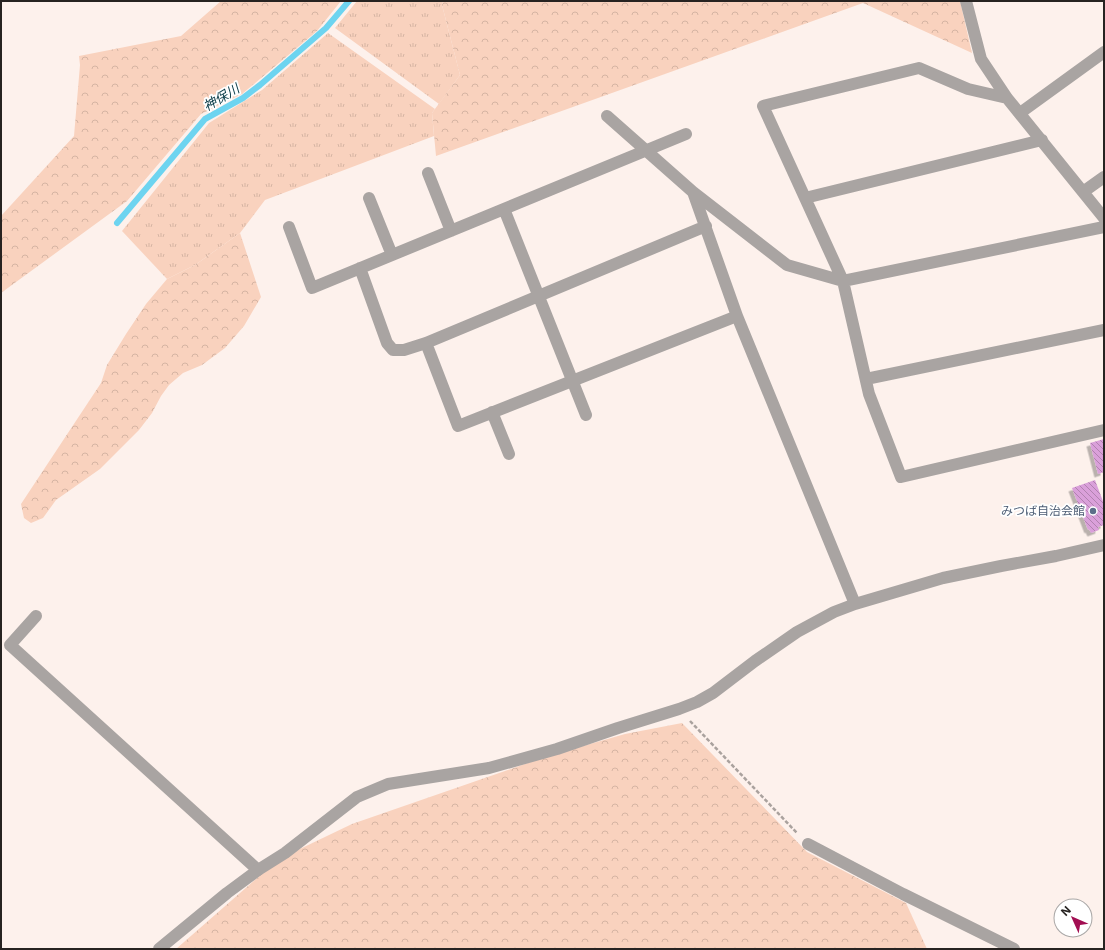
<svg xmlns="http://www.w3.org/2000/svg" width="1105" height="950" viewBox="0 0 1105 950" font-family="Inter,'Noto Sans JP',sans-serif">
<defs>
<pattern id="grass-tufts" width="24" height="20" patternUnits="userSpaceOnUse"><rect width="24" height="20" fill="#f9d2be"/><path d="M3 7l-1-3M5 7V3M7 7l1-3M15 17l-1-3M17 17v-4M19 17l1-3" fill="none" stroke="#d5b4a3"/></pattern>
<pattern id="forest-crowns" width="20" height="18" patternUnits="userSpaceOnUse"><rect width="20" height="18" fill="#f9d2be"/><path d="M2 6a3 3 0 1 1 6 0M12 15a3 3 0 1 1 6 0" fill="none" stroke="#d5b4a3"/></pattern>
<pattern id="building-back-hatch" width="6" height="6" patternUnits="userSpaceOnUse"><rect width="6" height="6" fill="#daa0da"/><path d="M-1 5l2 2M0 0l6 6M5-1l2 2" fill="none" stroke="#b182b0"/></pattern>
<filter id="shadow"><feDropShadow dx="-3.5" dy="3.5" stdDeviation="0" flood-color="#0004"/></filter>
</defs>
<rect width="100%" height="100%" fill="#fdf1ec"/>
<!-- grass -->
<path fill="url(#grass-tufts)" d="M357 1H443L442 5 460 75 439 104 335 28Z
M328 33 435 109 432 113 434 136 265 200 240 233 195 265 167 279 122 231 209 123 262 90Z"/>
<!-- forest -->
<path fill="url(#forest-crowns)" d="M221 1H341L317 31 242 94 201 114 127 201 1 293V216L74 136 80 65 79 56 181 36Z
M443 1H960L972 53 863 3 436 156 432 113 460 75 442 5Z
M240 233 261 297 244 326 225 348 202 365 183 373 169 385 161 396 152 413 139 430 100 469 56 500 43 518 31 523 24 518 21 504 101 383 107 365 126 334 146 304 167 279 195 265Z
M682 723 807 852 906 903 927 949H176L279 859 352 824 548 756 625 734Z"/>
<g fill="none" stroke-linecap="round" stroke-linejoin="round">
<!-- stream -->
<path stroke="#6dd4f0" stroke-width="6" d="M117 223 205 119 243 98 260 85 326 28 349 1"/>
</g>
<!-- building -->
<path fill="url(#building-back-hatch)" filter="url(#shadow)" d="M1104 439V472L1098 474 1090 443Z
M1095 480 1104 504V525L1098 527 1099 530 1091 533 1089 529 1088 530 1072 488Z"/>
<g fill="none" stroke-linecap="round" stroke-linejoin="round">
<!-- path -->
<path stroke="#aaa29e" stroke-width="2.5" stroke-dasharray="4 2" stroke-linecap="butt" d="M690 721 797 833"/>
<!-- lane -->
<path stroke="#a9a4a2" stroke-width="12" d="M36 616 10 645 258 870"/>
<!-- street -->
<path stroke="#a9a4a2" stroke-width="12" d="M966 1 981 59 1007 98 1104 218
M1007 98 968 89 919 68 763 106 843 281 869 394 901 477 1104 430
M1020 113 1104 52
M607 116 693 192 787 265 843 281 1104 227
M428 173 451 231
M693 192 737 316 855 604
M1083 192 1104 177
M369 198 392 255
M805 198 1042 140
M504 209 586 415
M289 227 312 288 686 134
M360 268 387 343 393 350H404L426 343 706 226
M426 343 458 426 737 316
M866 379 1104 330
M492 412 509 454
M808 844 903 894 1014 949
M159 949 227 893 258 870 285 853 357 797 388 784 489 768 557 749 618 728 679 709 697 702 713 693 755 661 797 632 834 612 855 604 943 578 1001 566 1056 556 1104 545"/>
</g>
<!-- markers -->
<circle fill="#5c6f8a" stroke="#fff" stroke-width="1.5" cx="1093" cy="511" r="4"/>
<g text-anchor="middle" stroke-width="3.5" stroke-linejoin="round" paint-order="stroke">
<!-- service labels -->
<g font-size="12" fill="#4e5e75" stroke="#fff" text-anchor="end">
<text x="1085" y="515">みつば自治会館</text>
</g>
<!-- water labels -->
<g font-size="13" font-style="italic" fill="#073945" stroke="#fff">
<text transform="translate(221 97) rotate(-31)" y="5">神保川</text>
</g>
</g>
<!-- border -->
<rect width="1105" height="950" fill="none" stroke="#272321" stroke-width="4"/>
<!-- north arrow -->
<g transform="translate(1073 918) rotate(315)"><circle r="19" fill="#ffffff" stroke="#a9a7a6"/>
<path d="M0-3L7 15L0 10L-7 15Z" fill="#a20e52"/>
<text y="-6" font-size="11" font-weight="bold" text-anchor="middle" fill="#272321">N</text>
</g>
</svg>
